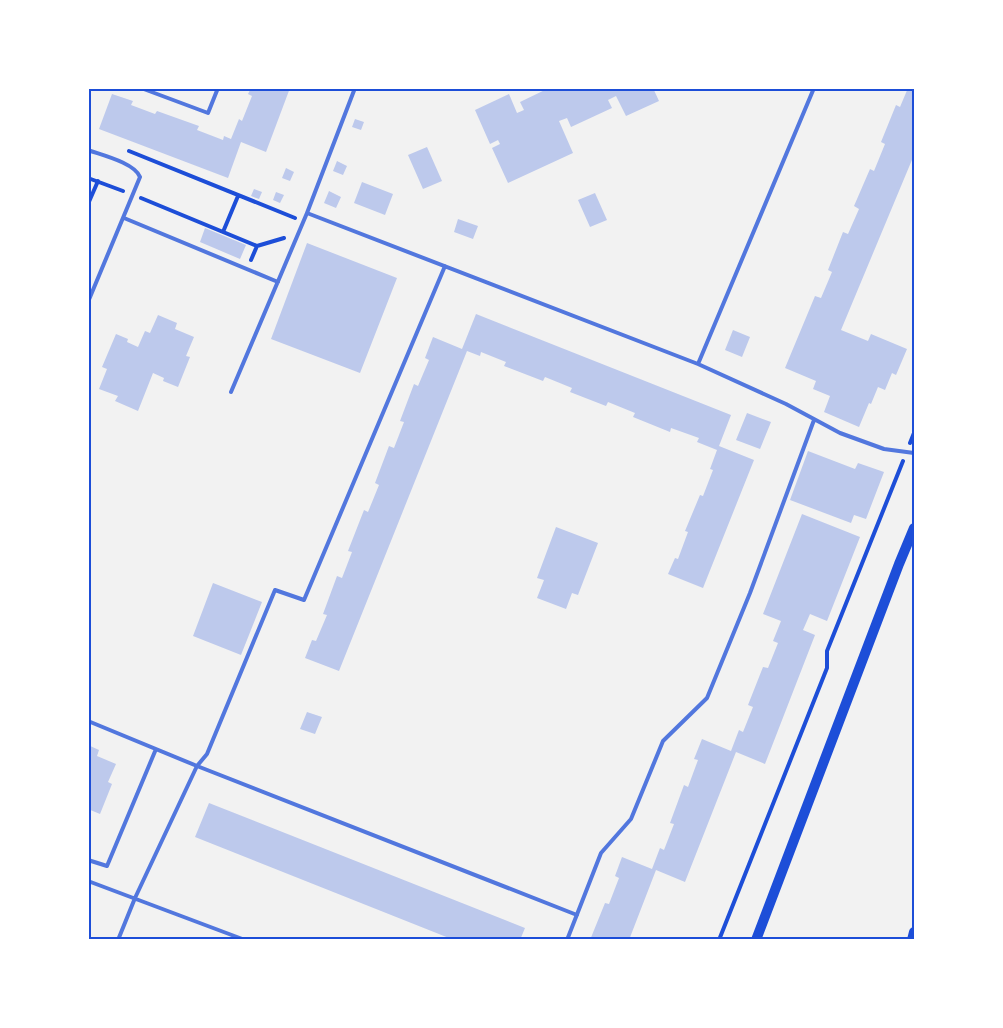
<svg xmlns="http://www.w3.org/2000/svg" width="1003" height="1028" viewBox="0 0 1003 1028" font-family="'Crimson Pro',serif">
<rect width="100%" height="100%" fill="#f2f2f2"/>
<!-- building -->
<path fill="#bdc9ec" d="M251 88H290L266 152 241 142 228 178 99 129 112 94 133 101 131 105 155 114 157 111 199 126 197 130 223 140 224 136 231 139 239 119 242 121 252 96 248 94Z
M549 88H565L566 91 571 88H653L659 101 626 116 616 96 608 100 612 108 571 127 567 118 559 121 573 153 508 183 492 148 500 144 498 140 490 144 475 110 509 94 517 113 524 110 520 102Z
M908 88H914V155L841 330 868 341 871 334 907 349 896 375 892 373 885 390 878 387 871 404 869 403 859 427 824 412 830 396 813 389 816 381 785 368 815 296 821 298 832 272 828 270 843 232 848 234 859 209 854 206 870 169 874 171 885 144 881 142 896 105 900 107Z
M355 119 364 122 361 130 352 127Z
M427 147 442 181 423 189 408 155Z
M337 161 347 166 343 175 333 171Z
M286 168 294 172 290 181 282 178Z
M362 182 393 194 385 215 354 203Z
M254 189 262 192 259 199 251 196Z
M329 191 341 197 336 208 324 203Z
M276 192 284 195 280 203 273 200Z
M595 193 607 220 590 227 578 200Z
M458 219 478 226 473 239 454 232Z
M205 228 246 245 240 259 200 242Z
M307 243 397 278 360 373 271 339Z
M476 314 731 415 719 446 754 460 703 588 668 574 675 558 678 559 688 532 685 531 700 495 703 496 713 470 710 469 717 450 697 442 699 438 671 428 670 432 633 417 635 413 608 402 606 406 570 392 572 388 545 377 543 381 504 366 506 362 481 352 480 356 467 351 339 671 305 658 312 640 316 641 327 615 323 614 337 576 342 578 352 552 348 551 364 510 368 512 379 485 375 483 389 446 394 448 404 422 400 421 414 384 418 386 429 360 425 358 433 337 462 349Z
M158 315 177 323 175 329 194 337 186 356 190 357 178 387 163 381 164 378 153 373 138 411 115 401 118 396 99 389 107 369 102 367 116 334 128 339 127 342 138 347 145 331 150 333Z
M733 330 750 337 742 357 725 350Z
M747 413 771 422 760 449 736 440Z
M808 451 855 469 858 463 884 472 866 519 854 515 851 523 790 500Z
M802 514 860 537 827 621 810 614 803 630 815 635 765 764 736 752 685 882 656 870 629 940H590L605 903 609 904 619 878 615 876 622 857 652 869 660 848 664 850 674 824 670 823 684 785 688 787 698 760 694 759 702 739 731 751 739 730 743 732 753 707 748 705 763 667 768 668 778 643 773 641 781 621 763 614Z
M556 527 598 543 578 595 572 593 566 609 537 598 544 580 537 578Z
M213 583 262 602 241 655 193 636Z
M307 712 322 717 315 734 300 729Z
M88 745 99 750 97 756 116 764 108 782 112 784 100 814 88 809Z
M209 803 525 928 520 940H454L195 837Z"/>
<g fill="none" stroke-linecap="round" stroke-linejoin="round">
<!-- path -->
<path stroke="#1d4ed8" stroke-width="4" d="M129 151 295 218
M88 178 123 191
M141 198 257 246
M88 204 98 181
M223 232 238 196
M251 260 257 246 284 238
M910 443 914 433
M719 940 827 668V651L903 461"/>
<!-- service -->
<path stroke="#5277de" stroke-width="4" d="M141 88 208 113 218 88
M88 150C102 155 135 163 140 177L88 302
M307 213 698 364 786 404 840 433 884 449 914 453
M124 218 278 282
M698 364 814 88
M231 392 307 213 355 88
M88 721 197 766 577 915
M88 860 107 866 156 749
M88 881 245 940
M118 940 135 898 197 766 207 754 275 590 304 600 445 266
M567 940 601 853 631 819 663 741 707 698 750 593 814 420"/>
<!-- secondary -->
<path stroke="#1d4ed8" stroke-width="10" d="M756 940 899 564 914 528
M912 940 914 932"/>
</g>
<!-- border -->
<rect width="1003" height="1028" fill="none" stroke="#ffffff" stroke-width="180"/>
<rect x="90" y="90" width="823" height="848" fill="none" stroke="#1d4ed8" stroke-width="2"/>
</svg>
